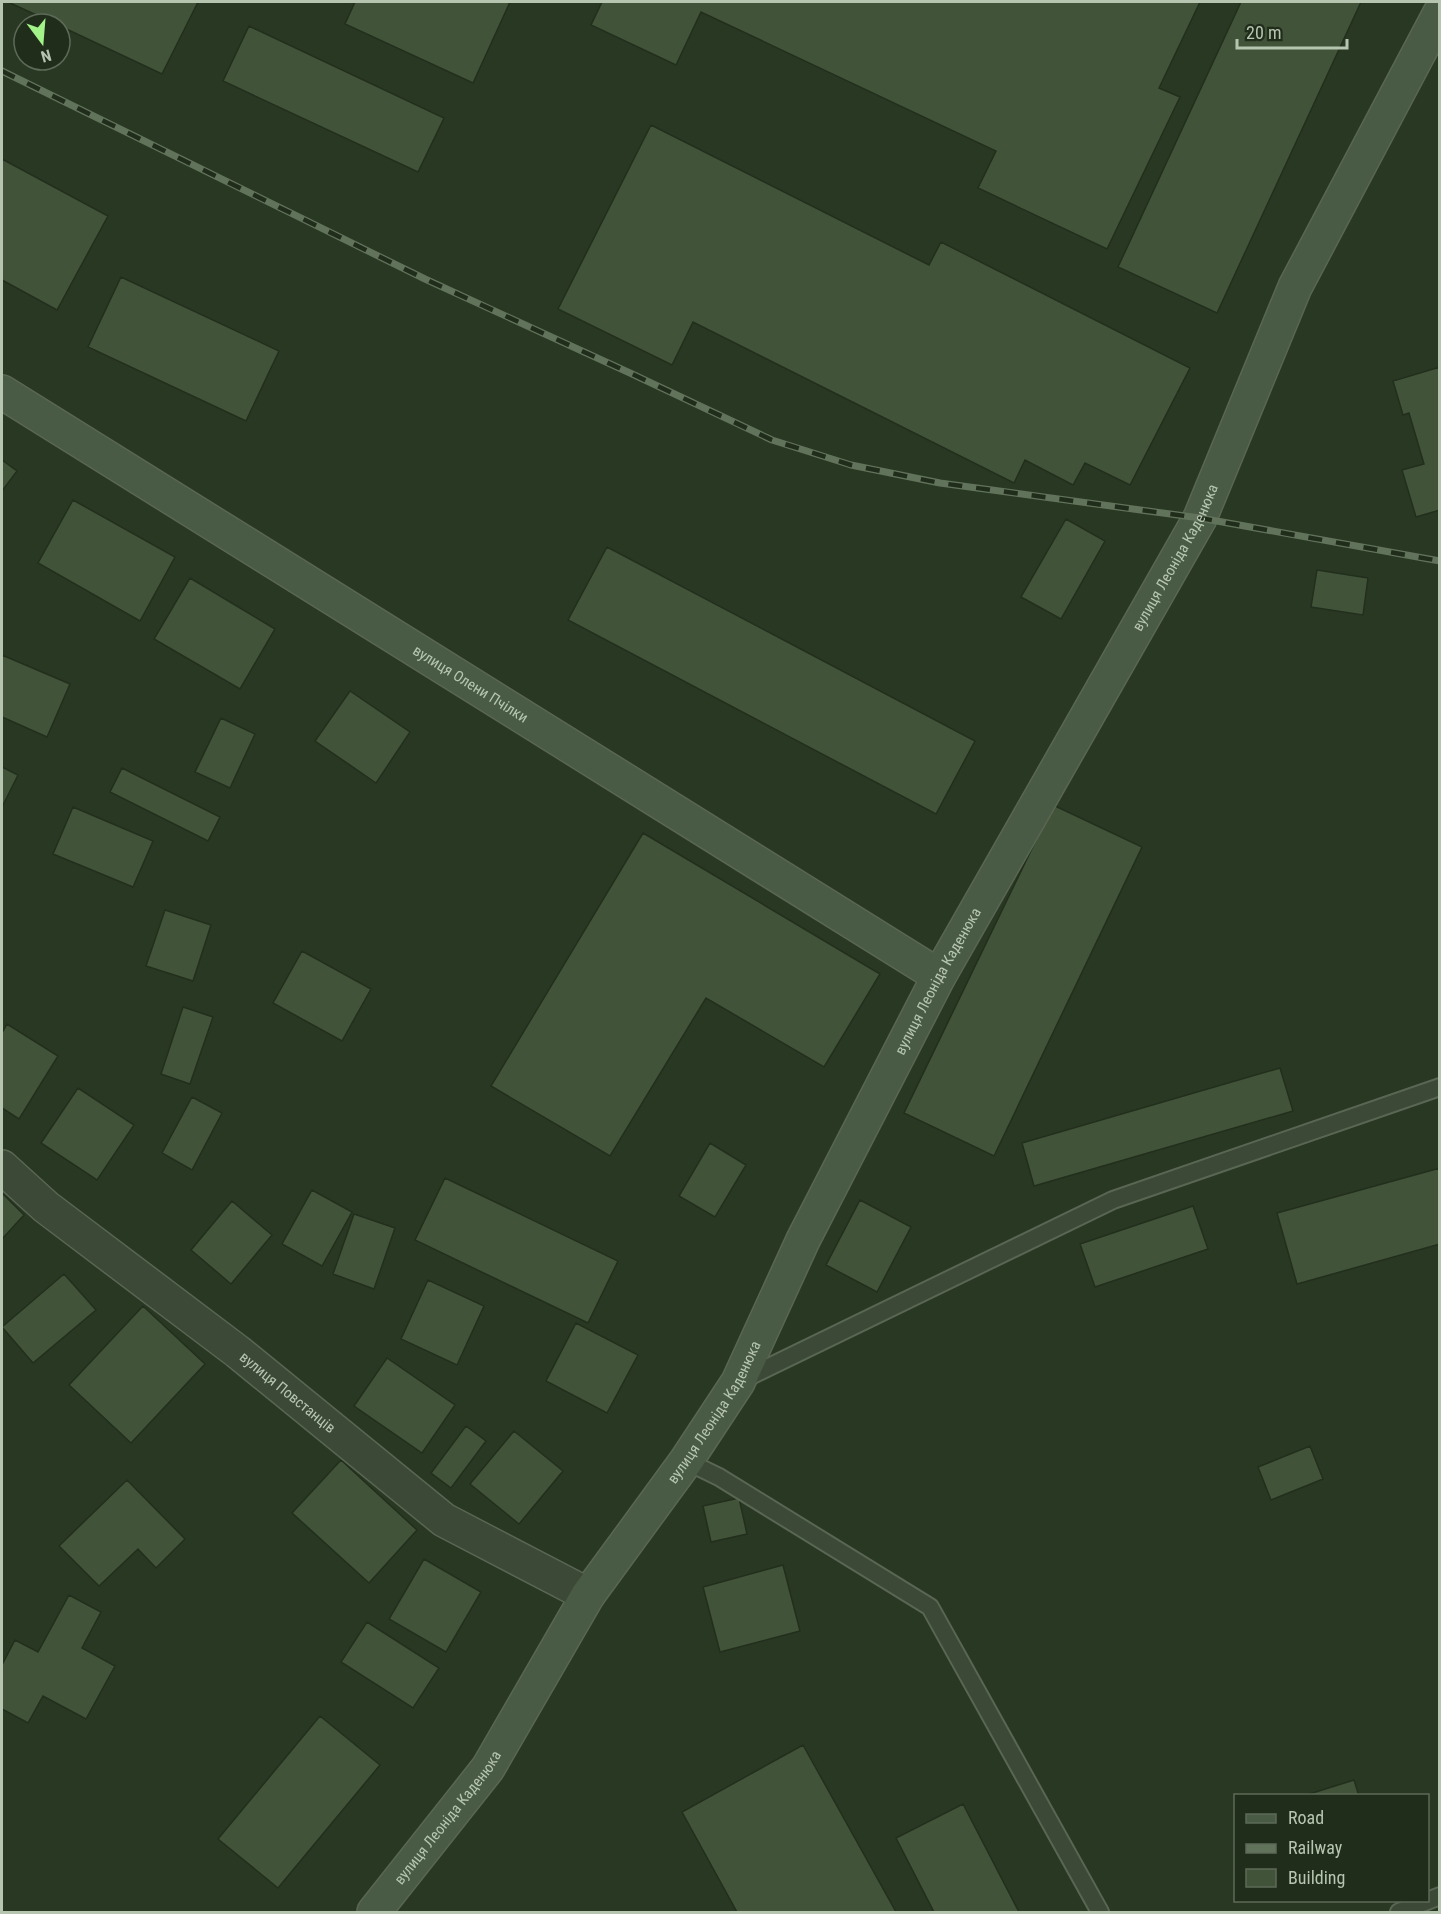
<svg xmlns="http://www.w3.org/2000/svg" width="1441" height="1914" viewBox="0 0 1441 1914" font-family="'Roboto Condensed',sans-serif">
<rect width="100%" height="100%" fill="#293822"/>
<!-- building -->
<path fill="#415439" stroke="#222f1d" stroke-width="1.5" d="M8 2H198L162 74 60 26V24H56Z
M355 2H510L473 83 345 24Z
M602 2H1200L1159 88 1180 97 1107 249 978 188 996 151 701 12 676 65 591 25Z
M1241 2H1361L1217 313 1118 267Z
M249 26 444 118 418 172 223 81Z
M651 125 929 265 941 242 1190 368 1130 485 1085 463 1073 485 1025 460 1014 483 693 322 672 365 558 309Z
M2 159 108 216 57 310 2 280Z
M121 277 279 351 246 421 88 347Z
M1440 367V510L1416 517 1402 470 1424 464 1409 413 1403 415 1393 381Z
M2 460 17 471 2 491Z
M73 500 175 557 140 621 38 563Z
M1066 519 1105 541 1061 619 1021 597Z
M607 547 975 741 936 814 568 620Z
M1317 570 1368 578 1363 615 1311 607Z
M190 578 275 629 240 689 154 639Z
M2 655 70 684 47 737 2 717Z
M350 691 410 732 376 783 315 741Z
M221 718 255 734 230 788 195 772Z
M2 767 18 775 2 807Z
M122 768 220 817 208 841 110 792Z
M1053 805 1142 847 994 1156 904 1113Z
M73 807 153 841 133 887 53 854Z
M643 833 880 974 824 1067 706 998 610 1156 491 1086Z
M165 910 211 925 193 981 146 966Z
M302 951 371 989 342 1041 273 1003Z
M183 1007 213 1017 190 1084 161 1074Z
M7 1024 58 1056 19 1119 2 1108V1033Z
M1280 1068 1293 1111 1034 1186 1022 1143Z
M78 1088 134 1125 97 1180 41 1143Z
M192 1097 222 1113 192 1170 162 1153Z
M710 1143 746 1165 715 1217 679 1196Z
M1440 1168V1244L1297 1284 1277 1213Z
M445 1178 618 1261 588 1323 415 1240Z
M312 1190 352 1212 322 1266 282 1244Z
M2 1193 24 1215 2 1239Z
M860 1200 911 1227 877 1292 826 1265Z
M232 1201 272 1235 231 1284 191 1250Z
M1193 1206 1208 1249 1095 1287 1080 1244Z
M354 1214 395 1228 374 1289 333 1274Z
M64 1274 96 1310 33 1363 2 1327Z
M428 1280 484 1306 457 1365 401 1339Z
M143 1306 205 1364 131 1443 69 1385Z
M576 1323 638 1355 607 1413 546 1381Z
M387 1358 455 1405 422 1453 354 1406Z
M466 1426 486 1441 451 1488 431 1473Z
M514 1431 563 1471 519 1524 470 1484Z
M1310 1446 1323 1479 1271 1500 1258 1467Z
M341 1460 417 1530 369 1583 292 1513Z
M127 1480 185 1539 156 1568 138 1549 99 1586 59 1546Z
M739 1498 747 1534 711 1542 703 1506Z
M424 1559 481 1592 446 1652 389 1619Z
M783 1565 800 1631 720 1652 703 1587Z
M69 1595 101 1612 82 1648 115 1666 86 1719 43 1696 28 1723 2 1709V1665L15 1640 38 1652Z
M367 1622 439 1668 413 1708 341 1662Z
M320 1716 380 1765 278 1888 218 1839Z
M803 1745 896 1912H737L682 1812Z
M1354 1780 1359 1796H1303Z
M963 1804 1019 1912H934L896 1838Z"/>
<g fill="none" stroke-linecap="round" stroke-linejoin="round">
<!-- lane casing -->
<g stroke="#596653" stroke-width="20">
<path id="lane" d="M742 1380 1113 1200 1440 1087
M686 1461 719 1477 930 1607 1100 1912
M1399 1912 1440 1896"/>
</g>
<!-- street casing -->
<g stroke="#596653" stroke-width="36">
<g id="street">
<path id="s1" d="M2 1167 46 1207 238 1352 444 1520 588 1595"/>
</g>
</g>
<!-- secondary casing -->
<g stroke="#596653" stroke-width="36">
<g id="secondary">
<path id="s2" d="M2 392 939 976"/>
<path id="s3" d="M374 1912 488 1768 588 1595 686 1461 738 1382 803 1240 939 976 1200 518 1295 287 1440 13"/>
</g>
</g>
<!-- lane -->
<use href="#lane" stroke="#3b4936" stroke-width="16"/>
<!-- street -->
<use href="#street" stroke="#3b4936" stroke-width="33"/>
<!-- secondary -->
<use href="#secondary" stroke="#495b44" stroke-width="33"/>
<!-- rail casing -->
<g stroke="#62735c" stroke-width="7">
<path id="rail" d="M2 71 425 279 630 373 772 440 851 465 940 483 1200 518 1440 561"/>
</g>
<!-- rail -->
<use href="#rail" stroke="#202d1b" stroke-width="4.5" stroke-dasharray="14" stroke-linecap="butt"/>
</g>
<g text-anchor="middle" stroke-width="4.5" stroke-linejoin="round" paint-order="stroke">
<!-- street labels -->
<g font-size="15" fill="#b6c5b0" stroke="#202d1b">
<text dy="5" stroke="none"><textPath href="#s3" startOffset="1578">вулиця Леоніда Каденюка</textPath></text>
<text dy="5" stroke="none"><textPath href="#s2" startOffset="552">вулиця Олени Пчілки</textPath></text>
<text dy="5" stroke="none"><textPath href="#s3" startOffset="1092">вулиця Леоніда Каденюка</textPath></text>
<text dy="5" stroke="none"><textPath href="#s1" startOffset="364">вулиця Повстанців</textPath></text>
<text dy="5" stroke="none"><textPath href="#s3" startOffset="606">вулиця Леоніда Каденюка</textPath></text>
<text dy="5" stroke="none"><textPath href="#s3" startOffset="120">вулиця Леоніда Каденюка</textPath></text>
</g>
</g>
<!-- border -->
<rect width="1441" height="1914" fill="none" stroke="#b6c5b0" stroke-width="6"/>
<!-- legend -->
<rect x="1234" y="1794" width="195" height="108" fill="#202d1b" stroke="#5c6a57" stroke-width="1.5"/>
<rect x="1246" y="1814" width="30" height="9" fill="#495b44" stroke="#5c6a57" stroke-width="1.5"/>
<text x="1288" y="1824" font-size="18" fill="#b6c5b0">Road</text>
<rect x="1246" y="1844" width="30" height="9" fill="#62735c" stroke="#5c6a57" stroke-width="1.5"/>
<text x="1288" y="1854" font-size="18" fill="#b6c5b0">Railway</text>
<rect x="1246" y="1869" width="30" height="18" fill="#415439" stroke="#5c6a57" stroke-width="1.5"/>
<text x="1288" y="1884" font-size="18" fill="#b6c5b0">Building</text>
<!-- north arrow -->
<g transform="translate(42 42) rotate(164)"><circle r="28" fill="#202d1b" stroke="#5c6a57" stroke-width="1.5"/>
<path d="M0-4.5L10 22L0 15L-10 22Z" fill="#a2f388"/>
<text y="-9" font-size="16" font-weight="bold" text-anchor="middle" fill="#b6c5b0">N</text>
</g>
<!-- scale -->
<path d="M1237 39v9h110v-9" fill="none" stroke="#b6c5b0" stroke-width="3"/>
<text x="1246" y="39" font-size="18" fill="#b6c5b0" stroke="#202d1b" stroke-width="4.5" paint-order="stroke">20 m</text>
</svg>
